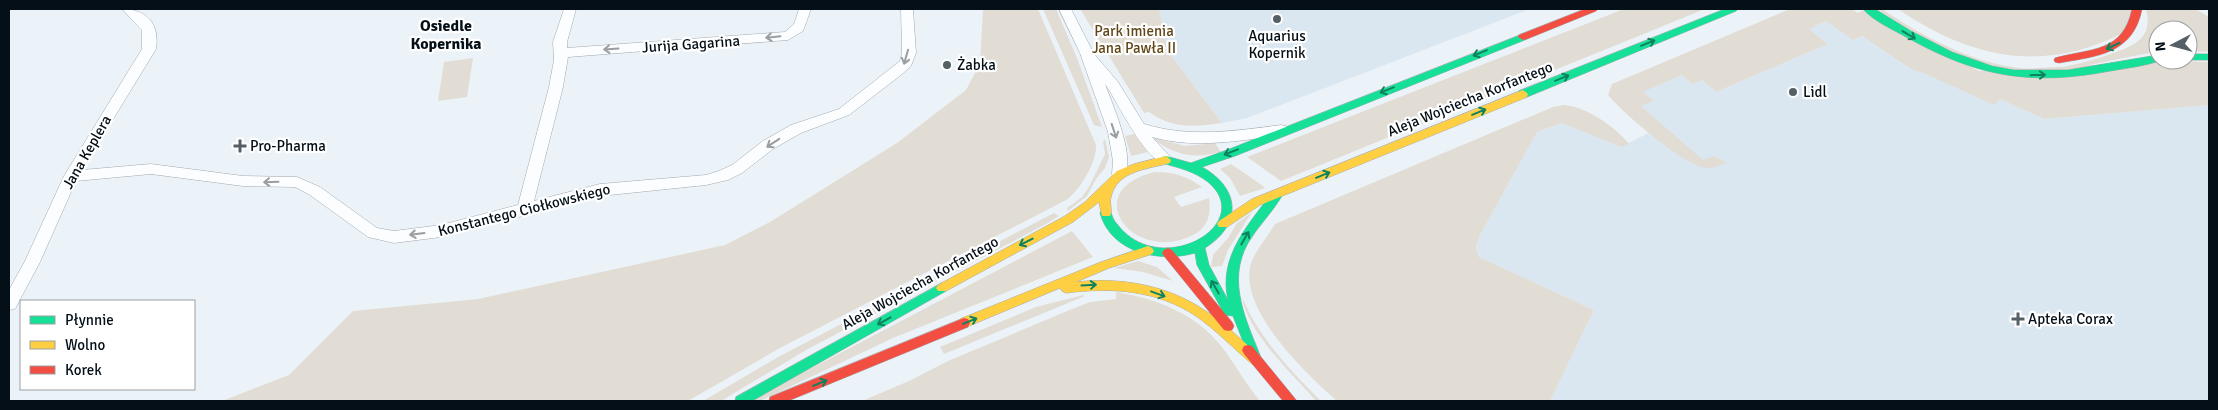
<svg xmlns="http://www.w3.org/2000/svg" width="2218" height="410" viewBox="0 0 2218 410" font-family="Signika,sans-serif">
<rect width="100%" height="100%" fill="#ecf3f8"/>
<!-- built -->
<path fill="#dbe7f0" d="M1159 9H1530L1247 118 1222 123 1168 51Z
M1826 21 1853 40 1862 36 1911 69 2000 99 2044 119 2209 105V401H1550L1594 310 1479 257 1476 249 1480 235 1537 132 1562 123 1621 147 1648 133 1696 165 1714 156 1703 161 1640 106 1642 92 1682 75 1702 80 1716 92 1828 44 1808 29Z"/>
<!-- green -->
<path fill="#e1ddd5" d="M983 9H1038L1096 145C1097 162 1081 188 1068 199L780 348 688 401H222L289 375 353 311 478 299 725 245 770 222 897 143 966 90 980 64Z
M1043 9H1056L1077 58 1102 127 1094 125Z
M1080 9H1159L1168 51 1222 123C1195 127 1172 129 1149 112L1144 113Z
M1624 9H1705L1281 181 1247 157Z
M1790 9H1852L1858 13 1863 10 1979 71 2179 61 2209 62V105L2044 119 2000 99 1994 105 1926 74 1911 69 1862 36 1853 40 1826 21 1809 29 1828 44 1716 92 1702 80 1692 84 1682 75 1643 92 1654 101 1641 106 1703 160 1714 156 1727 163C1721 164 1714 168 1708 168 1686 168 1623 113 1608 95L1612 84Z
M1877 9H1882C1931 42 1996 76 2056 68 2077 65 2100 58 2119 51 2141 43 2152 33 2146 9H2196L2209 17V52L2188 51V30H2158V52C2125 56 2093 66 2061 70 1993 78 1932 46 1877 9Z
M1898 9H2131L2132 15 2125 32C2044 74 1971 59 1898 9Z
M473 58 467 97 438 101 444 62Z
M1564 105C1585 106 1616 127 1629 144L1621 147 1562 123 1537 132 1480 235 1476 248 1479 257 1594 310 1550 401H1337C1306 374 1241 312 1250 267 1252 255 1268 236 1275 224L1553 107Z
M1134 134 1148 152 1131 156 1125 136Z
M1155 138 1185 146 1215 143 1221 152C1195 159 1175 156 1154 139Z
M1105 139 1109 157 1105 168 1096 179 1087 196 1068 211 1067 208 1082 197 1089 187 1105 154 1103 142Z
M1231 164 1263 186 1265 188 1240 196 1230 178 1220 169Z
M1155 172C1174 172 1187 176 1202 187L1174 197 1181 207 1209 198C1211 213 1209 226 1195 234 1135 267 1076 191 1155 172Z
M1252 212 1228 250 1222 266 1211 267 1213 255 1228 238 1237 223Z
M1054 213 1059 216 1046 224 808 349 721 401H703L780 356Z
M1072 231 1093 257 893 338 760 401H753L755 398Z
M1138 261 1157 267 1173 281 1143 272 1114 268Z
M1116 292C1159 299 1199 315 1225 351 1237 368 1247 385 1260 401H862L909 381 948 361 1072 309 1090 302 1116 299Z
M1083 295 1085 296 944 354 940 347 1036 307Z
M1242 297C1259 338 1290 370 1321 401H1316L1309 393C1287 369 1247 330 1242 297Z"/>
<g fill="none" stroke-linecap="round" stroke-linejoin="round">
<!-- street casing -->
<g stroke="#a0a9b0" stroke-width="1">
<path id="street" d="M122 9C147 9 160 24 156 49L82 170 151 164 243 176 297 177 320 187 377 228 394 231 441 225 518 205 549 87 554 60 553 42 564 9H576L567 42V48L785 32 794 24 799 9H811L803 31 788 40 568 57 563 87 534 201 600 184 706 175 719 171 732 165 763 141 791 125 839 109 900 61 902 53 901 9H913L916 53 911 66 901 75 849 115 801 133 773 149 742 173 728 180 706 185 600 196 441 237 394 243 368 237 310 195 295 187 243 186 151 174 76 181 40 262 15 309 9 310V290L25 261 64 176 142 49V30Z
M1059 9H1071L1094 54 1118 82 1144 124C1190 138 1234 131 1281 125L1286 126 1288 130 1286 134 1281 135C1238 141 1195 149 1152 137L1173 160 1171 164C1149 171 1117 100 1105 84 1113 106 1136 157 1124 178L1119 179 1114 178 1112 174 1113 161 1108 132 1080 53Z"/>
</g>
<!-- fast casing -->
<g stroke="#a0a9b0" stroke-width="1">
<path id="fast" d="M1725 9H1738L1736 11 1527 97 1523 98 1518 94 1519 91Z
M1863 9H1875L1911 31 1952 52 1992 66 2014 70H2068L2158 55V60H2162C2146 66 2127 68 2110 71 2031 86 1978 77 1908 38 1894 30 1873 21 1863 9Z
M1523 34 1528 37 1527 39 1235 156 1202 167C1240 188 1243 224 1205 248L1209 265 1228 300C1218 257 1248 225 1272 193L1276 192 1282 196C1272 213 1258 226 1248 243 1226 282 1247 322 1262 360L1260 364 1256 365 1252 364 1233 316 1225 315 1197 265 1195 253C1160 263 1111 253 1100 213L1102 210H1110C1112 215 1113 220 1117 224 1160 281 1258 224 1208 182 1194 171 1179 168 1162 163L1161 160 1162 157 1166 156 1191 163 1227 150Z
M2188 54H2209V60H2187H2188Z
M942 283 946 285 948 288 946 291 752 401H735L736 397Z"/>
</g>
<!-- slow casing -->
<g stroke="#a0a9b0" stroke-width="1">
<path id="slow" d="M1523 90 1528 94 1527 97 1260 205 1227 227H1219L1217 224 1219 221 1252 199Z
M1166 156 1171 160 1170 163C1149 169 1117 170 1111 197 1109 203 1113 210 1110 216H1102L1099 202 1073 222 946 291H938L936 288 938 285 1065 216 1085 202 1117 171 1134 164Z
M1148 246 1152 248 1154 251 1152 254 1109 268 1076 282C1120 277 1167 285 1204 310 1225 323 1242 341 1260 356L1262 360 1260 364 1256 365 1252 364C1233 348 1216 330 1196 316 1157 290 1111 287 1066 293L1062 291 1060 288 964 328 960 327 958 323 960 319 1101 262Z"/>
</g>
<!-- jam casing -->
<g stroke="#a0a9b0" stroke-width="1">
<path id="jam" d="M1585 9H1598L1596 11 1527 39 1523 40 1518 37 1519 35Z
M2132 9H2142C2133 54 2098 56 2059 63L2055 62 2054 60 2055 58C2091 48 2123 53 2132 9Z
M1168 248 1172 250 1232 322 1234 326 1232 330 1228 331 1224 330 1164 256 1162 253 1164 250Z
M964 318 968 319 970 323 968 327 788 401H769L770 397Z
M1248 345 1252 346 1297 401H1283L1244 354 1242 350 1244 346Z"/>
</g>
<!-- street -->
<use href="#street" fill="#fcfdfe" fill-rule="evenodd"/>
<!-- fast -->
<use href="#fast" fill="#16e098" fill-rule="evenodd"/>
<!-- slow -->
<use href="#slow" fill="#ffcf43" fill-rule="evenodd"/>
<!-- jam -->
<use href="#jam" fill="#f24e42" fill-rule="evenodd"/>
</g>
<!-- one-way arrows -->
<defs><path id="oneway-shaft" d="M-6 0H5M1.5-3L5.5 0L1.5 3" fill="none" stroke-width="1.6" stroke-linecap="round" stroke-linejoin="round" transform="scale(1.25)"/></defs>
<g stroke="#0e825e">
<use href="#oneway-shaft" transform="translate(1909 35) rotate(31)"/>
<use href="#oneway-shaft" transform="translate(1648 43) rotate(-22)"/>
<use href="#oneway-shaft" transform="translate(2113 46) rotate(154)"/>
<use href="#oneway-shaft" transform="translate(1480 53) rotate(158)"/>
<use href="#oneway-shaft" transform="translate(2038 75) rotate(-1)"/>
<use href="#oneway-shaft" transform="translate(1562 78) rotate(-22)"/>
<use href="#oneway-shaft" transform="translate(1387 90) rotate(158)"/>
<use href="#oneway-shaft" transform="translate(1479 112) rotate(-22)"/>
<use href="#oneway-shaft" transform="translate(1231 152) rotate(159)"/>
<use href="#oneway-shaft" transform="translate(1323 175) rotate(-22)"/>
<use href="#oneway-shaft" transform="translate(1245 238) rotate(-60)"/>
<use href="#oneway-shaft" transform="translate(1026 242) rotate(153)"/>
<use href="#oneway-shaft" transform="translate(1089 285) rotate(-3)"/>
<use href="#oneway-shaft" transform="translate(1215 287) rotate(-120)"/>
<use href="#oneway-shaft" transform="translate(1158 294) rotate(20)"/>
<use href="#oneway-shaft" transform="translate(884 321) rotate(151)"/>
<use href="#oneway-shaft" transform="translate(970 321) rotate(-22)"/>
<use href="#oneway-shaft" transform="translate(820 383) rotate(-22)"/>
</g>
<g stroke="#999ea2">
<use href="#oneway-shaft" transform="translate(773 37) rotate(174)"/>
<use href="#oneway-shaft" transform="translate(611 49) rotate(176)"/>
<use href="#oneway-shaft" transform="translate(906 57) rotate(106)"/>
<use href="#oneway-shaft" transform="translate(1114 131) rotate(72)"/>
<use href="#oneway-shaft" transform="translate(773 143) rotate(147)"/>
<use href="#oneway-shaft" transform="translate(271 182) rotate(178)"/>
<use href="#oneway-shaft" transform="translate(417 234) rotate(173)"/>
</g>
<!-- markers -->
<g fill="#555f66" stroke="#fff" stroke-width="2">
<circle cx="1277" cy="19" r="5"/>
<circle cx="947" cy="65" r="5"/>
<circle cx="1793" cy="92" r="5"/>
<path d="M237.5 138.5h5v5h5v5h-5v5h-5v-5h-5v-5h5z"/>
<path d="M2015.5 311.5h5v5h5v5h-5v5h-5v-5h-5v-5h5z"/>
</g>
<g text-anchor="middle" stroke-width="4.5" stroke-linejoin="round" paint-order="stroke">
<!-- park labels -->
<g font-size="15" fill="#614718" stroke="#fff">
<text x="1134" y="36">Park imienia<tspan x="1134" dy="17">Jana Pawła II</tspan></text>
</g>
<!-- poi labels -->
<g font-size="15" fill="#040f17" stroke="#fff" text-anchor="start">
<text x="1277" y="41" text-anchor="middle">Aquarius<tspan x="1277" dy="17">Kopernik</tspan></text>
<text x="957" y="70">Żabka</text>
<text x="1803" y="97">Lidl</text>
<text x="250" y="151">Pro-Pharma</text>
<text x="2028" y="324">Apteka Corax</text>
</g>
<!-- street labels -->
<g font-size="15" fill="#040f17" stroke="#fff">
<text transform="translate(691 44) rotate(-4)" y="5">Jurija Gagarina</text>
<text transform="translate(1470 99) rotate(-22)" y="5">Aleja Wojciecha Korfantego</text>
<text transform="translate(87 152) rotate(-60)" y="5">Jana Keplera</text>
<text transform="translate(524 210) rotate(-14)" y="5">Konstantego Ciołkowskiego</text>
<text transform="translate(920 283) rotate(-29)" y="5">Aleja Wojciecha Korfantego</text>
</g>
<!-- neighbourhood labels -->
<g font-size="16" font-weight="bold" fill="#040f17" stroke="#fff">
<text x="446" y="31">Osiedle<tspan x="446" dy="18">Kopernika</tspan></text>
</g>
</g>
<!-- border -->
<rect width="2218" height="410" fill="none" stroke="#040f17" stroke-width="20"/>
<!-- legend -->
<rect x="20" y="300" width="175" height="90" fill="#ffffff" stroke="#9b9fa2"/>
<rect x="30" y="316" width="25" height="8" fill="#16e098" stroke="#9b9fa2"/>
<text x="65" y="325" font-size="15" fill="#040f17">Płynnie</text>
<rect x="30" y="341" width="25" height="8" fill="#ffcf43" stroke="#9b9fa2"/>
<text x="65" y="350" font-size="15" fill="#040f17">Wolno</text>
<rect x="30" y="366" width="25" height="8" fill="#f24e42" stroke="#9b9fa2"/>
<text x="65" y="375" font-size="15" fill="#040f17">Korek</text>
<!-- north arrow -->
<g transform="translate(2173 45) rotate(264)"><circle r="24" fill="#ffffff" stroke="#9b9fa2"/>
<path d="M0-4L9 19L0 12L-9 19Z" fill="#555f66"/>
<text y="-8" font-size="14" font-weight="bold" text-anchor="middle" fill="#040f17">N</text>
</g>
</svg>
